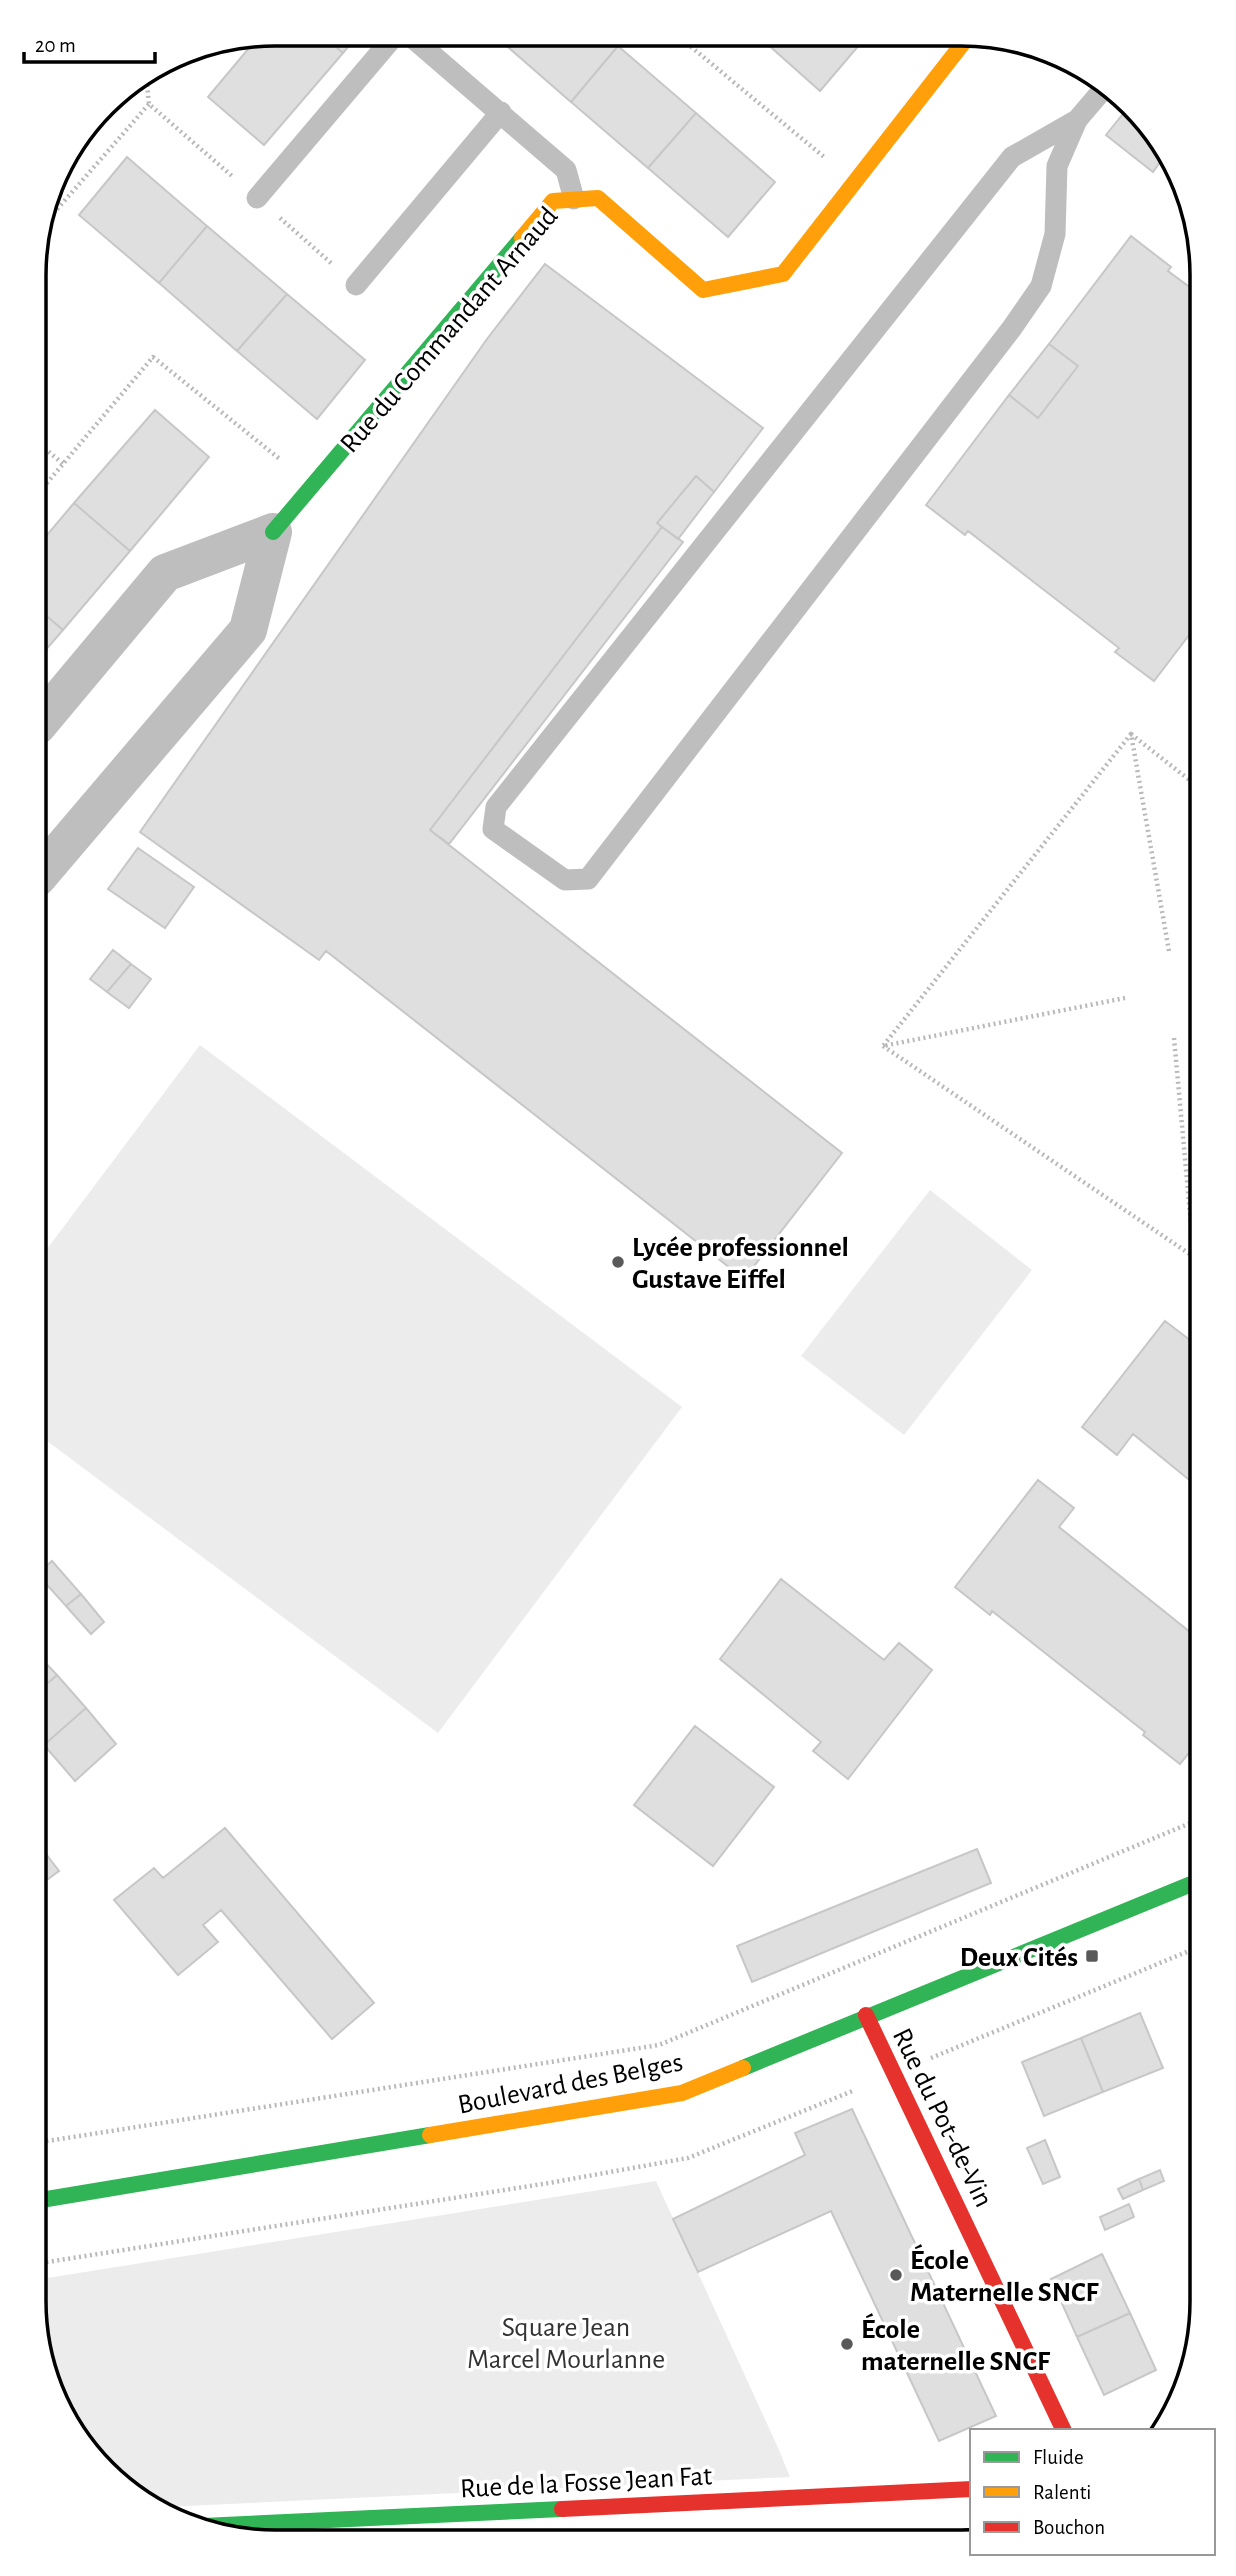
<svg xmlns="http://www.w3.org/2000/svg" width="1236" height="2576" viewBox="0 0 1236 2576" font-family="'Alegreya Sans',sans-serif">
<rect width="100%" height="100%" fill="#fff"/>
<!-- green -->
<path fill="#ececec" d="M200 1045 682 1407 438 1733 39 1435 38 1261Z
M930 1190 1032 1270 904 1435 801 1356Z
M656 2181 779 2450 790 2477 165 2507 115 2483 74 2435 42 2364 41 2279Z"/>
<!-- building -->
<path fill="#dfdfdf" stroke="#c7c7c7" stroke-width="2" d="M274 33 321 34 343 53 264 145 208 97 259 36Z
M321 34H359L343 53Z
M494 35H606L618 46 571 102Z
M769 36 866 37 820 91 765 42Z
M618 46 696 113 648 168 571 102Z
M1130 105 1168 151 1153 172 1106 135Z
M696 113 775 182 728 237 648 168Z
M127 157 207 226 159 283 79 215Z
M207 226 287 294 237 351 159 283Z
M1131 236 1171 267 1168 271 1195 291 1196 626 1154 681 1115 652 1119 648 968 531 965 535 926 505 1009 395 1038 418 1078 366 1049 344Z
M545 264 763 428 714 492 696 476 657 523 662 527 430 830 842 1153 744 1279 326 951 319 960 140 832 487 339Z
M287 294 365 360 317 419 237 351Z
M1049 344 1078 366 1038 418 1009 395Z
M155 410 209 457 130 551 74 503Z
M696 476 714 492 678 539 657 523Z
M74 503 130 551 63 630 36 607V548Z
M662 527 683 542 449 844 430 830Z
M36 607 63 630 37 660Z
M138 848 194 887 165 928 108 889Z
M113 950 131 964 107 992 90 979Z
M131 964 151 979 129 1008 107 992Z
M1165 1321 1199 1347V1488L1133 1434 1117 1455 1082 1427Z
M1038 1480 1074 1508 1059 1527 1200 1640V1739L1180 1764 1143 1735 1145 1732 992 1611 990 1615 955 1587Z
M52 1561 81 1594 66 1606 39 1576V1572Z
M781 1579 884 1660 899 1643 932 1670 848 1779 813 1751 821 1742 720 1659Z
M81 1594 104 1622 91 1634 66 1606Z
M39 1656 57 1675 40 1690Z
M57 1675 86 1708 44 1745 40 1740V1690Z
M86 1708 116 1744 75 1781 44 1745Z
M695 1726 774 1787 713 1866 634 1805Z
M225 1828 374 2003 332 2039 221 1910 203 1925 218 1942 178 1975 114 1900 154 1868 163 1878Z
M40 1846 59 1871 40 1885Z
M977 1849 991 1883 752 1982 737 1946Z
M1140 2013 1163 2068 1103 2092 1081 2038Z
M1081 2038 1103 2092 1044 2116 1022 2062Z
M852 2109 996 2416 939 2441 831 2211 698 2272 673 2219 805 2155 795 2133Z
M1045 2140 1060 2177 1043 2184 1027 2148Z
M1160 2170 1164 2181 1143 2190 1139 2179Z
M1139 2179 1143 2190 1123 2199 1118 2189Z
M1129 2204 1134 2217 1105 2230 1100 2217Z
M1102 2254 1130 2313 1077 2337 1051 2279Z
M1130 2313 1156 2370 1104 2395 1077 2337Z"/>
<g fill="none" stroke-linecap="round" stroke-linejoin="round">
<!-- path -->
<path stroke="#b9b9b9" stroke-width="4.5" stroke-dasharray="2 3.5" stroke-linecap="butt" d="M678 36 824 157
M146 74 149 104 232 176
M280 218 331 263
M39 230 149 104
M36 441 63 464
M36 496 153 357 281 460
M1131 734 1197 786
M1125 998 883 1046 1131 734 1169 951
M1174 1038 1194 1257 1198 1251
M883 1046 1194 1257
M931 2058 1201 1946
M41 2142 659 2045 1200 1819
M41 2263 549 2183 688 2158 855 2090"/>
<!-- lane -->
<path stroke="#bebebe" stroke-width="21" d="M408 34 566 170 574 199
M1077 120 1012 157 496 807 493 829 565 880 588 879 1012 328 1041 286 1055 234 1057 166 1077 120 1106 86
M257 198 396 34
M356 285 501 112"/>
<!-- street -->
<path stroke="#bebebe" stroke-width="38" d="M37 726 165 573 273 532 248 630 37 878"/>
<!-- fast -->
<path stroke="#30b455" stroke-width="16" d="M273 532 522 238
M743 2068 1201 1880
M41 2200 430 2135
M203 2526 562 2509"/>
<!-- slow -->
<path stroke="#ff9f0a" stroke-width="16" d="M522 238 553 201 598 198 703 290 783 274 967 38
M430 2135 682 2093 743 2068"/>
<!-- jam -->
<path stroke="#e5322d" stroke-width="16" d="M866 2015 1064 2431
M562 2509 972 2489"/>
</g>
<!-- markers -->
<g fill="#595959" stroke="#fff" stroke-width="2.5">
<circle cx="618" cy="1262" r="7"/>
<rect x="1085" y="1949" width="14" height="14" rx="3.5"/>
<circle cx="896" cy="2275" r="7"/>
<circle cx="847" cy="2344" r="7"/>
</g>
<g text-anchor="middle" stroke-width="7" stroke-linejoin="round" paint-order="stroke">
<!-- street labels -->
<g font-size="28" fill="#000" stroke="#fff">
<text transform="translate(448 329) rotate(-49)" y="10">Rue du Commandant Arnaud</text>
<text transform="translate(570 2082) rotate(-11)" y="10">Boulevard des Belges</text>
<text transform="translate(944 2117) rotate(64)" y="10">Rue du Pot-de-Vin</text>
<text transform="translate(586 2481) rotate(-3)" y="10">Rue de la Fosse Jean Fat</text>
</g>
<!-- poi labels -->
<g font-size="28" font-weight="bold" fill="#000" stroke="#fff" text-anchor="start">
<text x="632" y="1256">Lycée professionnel<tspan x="632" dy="32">Gustave Eiffel</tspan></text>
<text x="1078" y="1966" text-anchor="end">Deux Cités</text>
<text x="910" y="2269">École<tspan x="910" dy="32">Maternelle SNCF</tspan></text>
<text x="861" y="2338">École<tspan x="861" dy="32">maternelle SNCF</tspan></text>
</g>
<!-- park labels -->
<g font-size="28" fill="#333" stroke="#fff">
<text x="566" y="2336">Square Jean<tspan x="566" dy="32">Marcel Mourlanne</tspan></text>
</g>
</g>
<!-- crop -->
<path d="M0 0H1236V2576H0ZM275 46H961A229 229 0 0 1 1190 275V2301A229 229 0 0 1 961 2530H275A229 229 0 0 1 46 2301V275A229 229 0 0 1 275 46Z" fill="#fff" fill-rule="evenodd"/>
<path fill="none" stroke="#000" stroke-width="3.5" d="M275 46H961A229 229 0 0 1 1190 275V2301A229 229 0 0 1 961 2530H275A229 229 0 0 1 46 2301V275A229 229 0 0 1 275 46Z"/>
<!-- legend -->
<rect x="970" y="2429" width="245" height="126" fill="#ffffff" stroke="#999999" stroke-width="2"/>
<rect x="984" y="2452" width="35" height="10" fill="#30b455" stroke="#999999" stroke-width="2"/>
<text x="1033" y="2464" font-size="21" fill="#000000">Fluide</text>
<rect x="984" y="2487" width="35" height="10" fill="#ff9f0a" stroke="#999999" stroke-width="2"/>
<text x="1033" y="2499" font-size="21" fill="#000000">Ralenti</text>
<rect x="984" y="2522" width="35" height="10" fill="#e5322d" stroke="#999999" stroke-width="2"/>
<text x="1033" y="2534" font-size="21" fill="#000000">Bouchon</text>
<!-- scale -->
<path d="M24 52v10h131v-10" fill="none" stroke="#000000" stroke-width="3.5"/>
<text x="35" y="52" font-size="21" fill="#000000" stroke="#ffffff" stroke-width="5" paint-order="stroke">20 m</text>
</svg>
